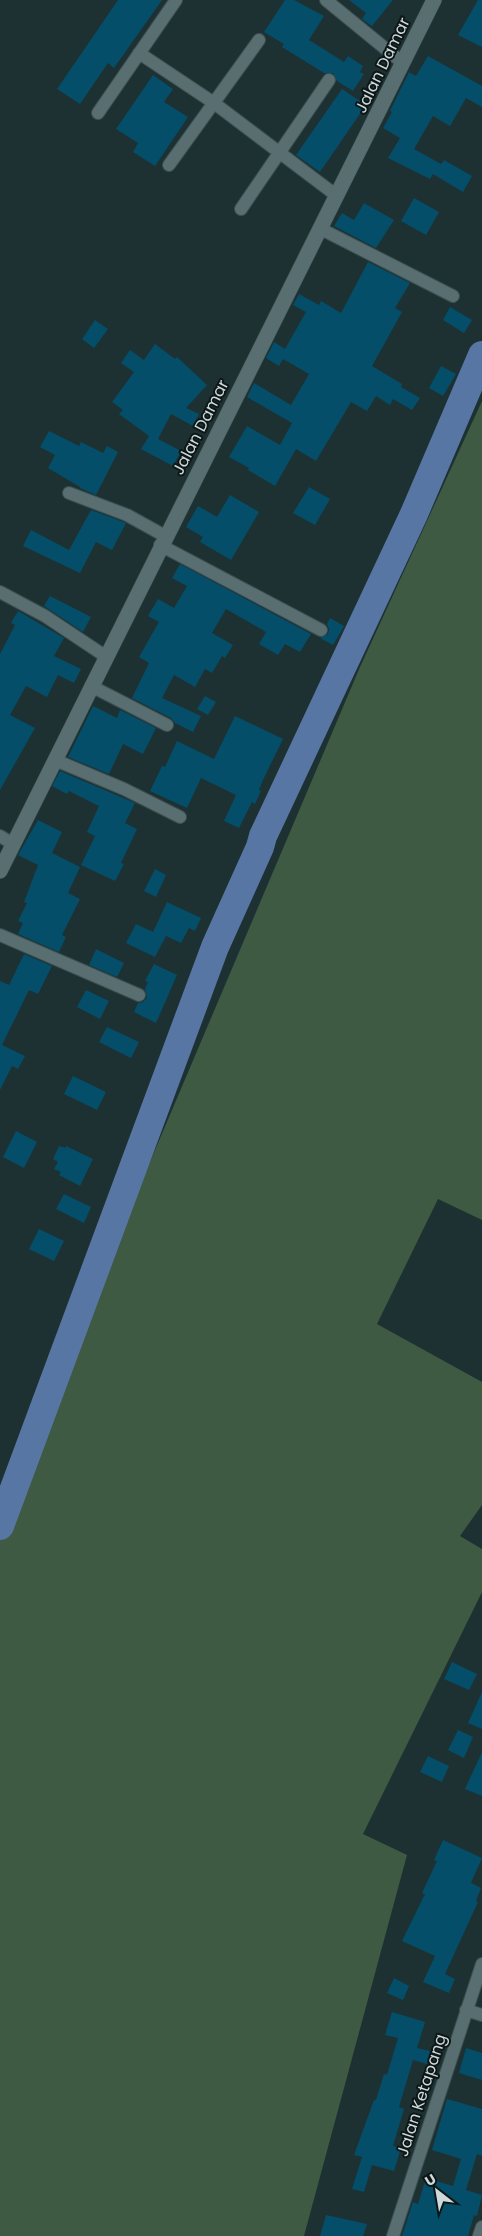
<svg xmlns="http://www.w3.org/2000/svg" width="482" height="2236" viewBox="0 0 482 2236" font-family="Poppins,sans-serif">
<rect width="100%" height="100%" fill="#1d3133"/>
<!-- green -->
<path fill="#3e5a43" d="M482 401V1220L438 1199 377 1324 482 1382V1505L460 1536 482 1549V1592L363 1834 407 1855 304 2236H0V1540L29 1447 360 667Z"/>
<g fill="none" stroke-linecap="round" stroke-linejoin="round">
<!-- river -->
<path stroke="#5876a3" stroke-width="28" d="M0 1526 215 947 260 847 263 836 414 514 482 355"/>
</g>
<!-- building -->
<path fill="#044e69" d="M118 0H162L114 68 108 63 80 104 57 89Z
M285 0H294L324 16 309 40 344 62 348 56 363 66 360 72 364 74 353 91 337 81 333 73H324L282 47 284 44 264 32Z
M349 0H393L372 26 362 19 366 13Z
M478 0H482V47L458 35Z
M428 56 482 86V107L466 98 450 126 433 116 414 149 441 164 444 160 472 176 463 192 433 174 430 179 388 158 400 138 383 128 392 112 390 111 409 72 416 76Z
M153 75 173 89 164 102 188 117 155 166 133 152 138 143 116 129Z
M342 89 366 105 320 172 296 155Z
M414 198 439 212 426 235 401 221Z
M364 203 394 220 376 248 334 226 342 213 354 220Z
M368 262 410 283 395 308 402 312 372 366 402 384 401 387 420 398 412 410 393 399 390 405 376 396 367 411 351 402 316 461 296 449 275 486 248 470 249 468 229 457 247 426 280 445 292 423 247 397 254 383 291 405 309 374 283 359 279 366 266 358 274 342 285 349 306 312 293 305 298 296 299 294 319 305 321 301 341 313Z
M450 307 472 320 464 333 443 320Z
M95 320 108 329 94 348 82 339Z
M155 344 175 359 177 357 207 385 186 408 199 414 193 426 171 414 158 439 181 451 173 466 141 449 149 436 119 414 123 410 112 402 134 372 121 363 130 350 144 360Z
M441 366 456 374 443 396 429 388Z
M49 431 79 446 81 442 103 453 107 446 118 452 96 495 80 488V487L48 468 55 455 40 447Z
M309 487 330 499 315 525 293 513Z
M230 495 259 512 231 560 200 542 203 537 186 527 198 506 217 517Z
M91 510 126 523 112 550 96 542 80 573 23 546 31 530 69 550Z
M180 564 311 634 300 652 285 644 278 655 259 644 266 632 226 609 212 633 233 645 225 658 222 656 212 673 205 669 195 687 174 675 162 698 201 716 193 732 175 723 171 718 132 698 149 663 139 657 159 622 148 616 158 599 174 608 187 586 172 578Z
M50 596 91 617 83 632 44 606Z
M18 611 64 638 54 656 81 669 74 683 58 675 47 697 26 686 10 715 35 728 0 790V654L15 625 11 623Z
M330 618 344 626 333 645 320 638 328 634 329 629 327 624Z
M205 696 216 702 208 715 197 709Z
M93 706 117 718 120 710 156 728 143 754 123 744 109 774 68 757Z
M235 716 283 739 263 780 259 790 261 791 255 804 252 802 239 828 224 821 236 795 201 778 187 808 150 791 162 766 165 767 177 741 214 759Z
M60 771 135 803 125 823 137 829 121 863 124 864 115 881 81 865 95 836 87 832 99 806 69 791 67 794 52 786Z
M38 820 62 832 52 853 80 867 68 893 80 899 62 935 66 937 59 952 18 934 23 923 18 921 27 903 24 902 38 865 18 855Z
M155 869 166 875 156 897 144 891Z
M167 902 201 918 195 931 189 928 181 943 166 936 155 957 126 943 136 924 153 932Z
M96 949 124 963 117 977 89 965Z
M24 954 52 966 38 994 29 990 2 1045 25 1056 18 1069 12 1066 0 1090V981L9 985Z
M154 964 177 975 156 1023 134 1012 138 1003 143 1002 147 998 145 989 148 982 145 981Z
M86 990 109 1001 100 1019 77 1007Z
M107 1027 139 1042 131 1058 99 1042Z
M73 1076 106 1092 97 1110 64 1094Z
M16 1131 37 1142 24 1168 3 1157Z
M59 1146 65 1148 66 1146 93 1159 80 1186 59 1175 61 1172 54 1169 58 1162 53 1159Z
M64 1194 91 1207 84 1223 56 1209Z
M39 1229 64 1241 54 1261 29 1249Z
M452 1662 477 1674 469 1690 444 1679Z
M482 1692V1729L468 1723Z
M458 1730 473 1737 464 1758 448 1750Z
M482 1752V1796L465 1789Z
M428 1756 449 1766 442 1782 420 1772Z
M443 1840 482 1858 471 1883 481 1888 476 1901 478 1902 445 1974 455 1979 449 1993 423 1982 435 1956 402 1941 425 1894 422 1893 437 1861 434 1860Z
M394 1978 409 1986 403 2000 387 1993Z
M392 2012 425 2022 417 2048 430 2051 427 2064 413 2060 399 2107 404 2109 393 2146 401 2148 394 2171 372 2165 364 2192 352 2189 362 2157 354 2155 374 2100H376L384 2074 387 2075 398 2038 385 2035Z
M466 2048 482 2053V2080L459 2073Z
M447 2099 482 2109V2156L477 2154 466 2190 482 2195 477 2216 474 2215 468 2236H402L413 2202 418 2204 426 2178 453 2186 461 2159 432 2150Z
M326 2215 367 2224 363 2236H320Z"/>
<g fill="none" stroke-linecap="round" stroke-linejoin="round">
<!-- street casing -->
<g stroke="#3d4f50" stroke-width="14">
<path id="street" d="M326 0 403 63
M139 53 214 103 337 196
M98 113 176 0
M169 165 259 40
M241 209 329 80
M321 229 453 296
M69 493 127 515 165 536
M160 545 321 630
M0 592 45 616 105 656
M91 686 167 725
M55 760 124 789 180 817
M0 836 13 844
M0 935 139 995
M466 2010 482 2015
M393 2236 482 1964
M479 2236 482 2227"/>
</g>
<!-- secondary casing -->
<g stroke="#3d4f50" stroke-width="16">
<path id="secondary" d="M0 871C143 580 291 291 434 0"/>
</g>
<!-- street -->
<use href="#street" stroke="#586e70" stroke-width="12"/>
<!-- secondary -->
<use href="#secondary" stroke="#586e70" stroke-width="15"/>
</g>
<g text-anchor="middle" stroke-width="4" stroke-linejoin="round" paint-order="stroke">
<!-- street labels -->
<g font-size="16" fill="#cdd9da" stroke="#0e1718">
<text transform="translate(382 65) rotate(-64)" y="6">Jalan Damar</text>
<text transform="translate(200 427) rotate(-63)" y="6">Jalan Damar</text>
<text transform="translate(421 2095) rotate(-72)" y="6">Jalan Ketapang</text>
</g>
</g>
<!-- north arrow -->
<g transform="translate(437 2191) rotate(329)" stroke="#0e1718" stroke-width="4" paint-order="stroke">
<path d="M0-4L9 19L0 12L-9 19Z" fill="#cdd9da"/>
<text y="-8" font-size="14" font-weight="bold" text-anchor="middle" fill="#cdd9da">U</text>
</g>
</svg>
